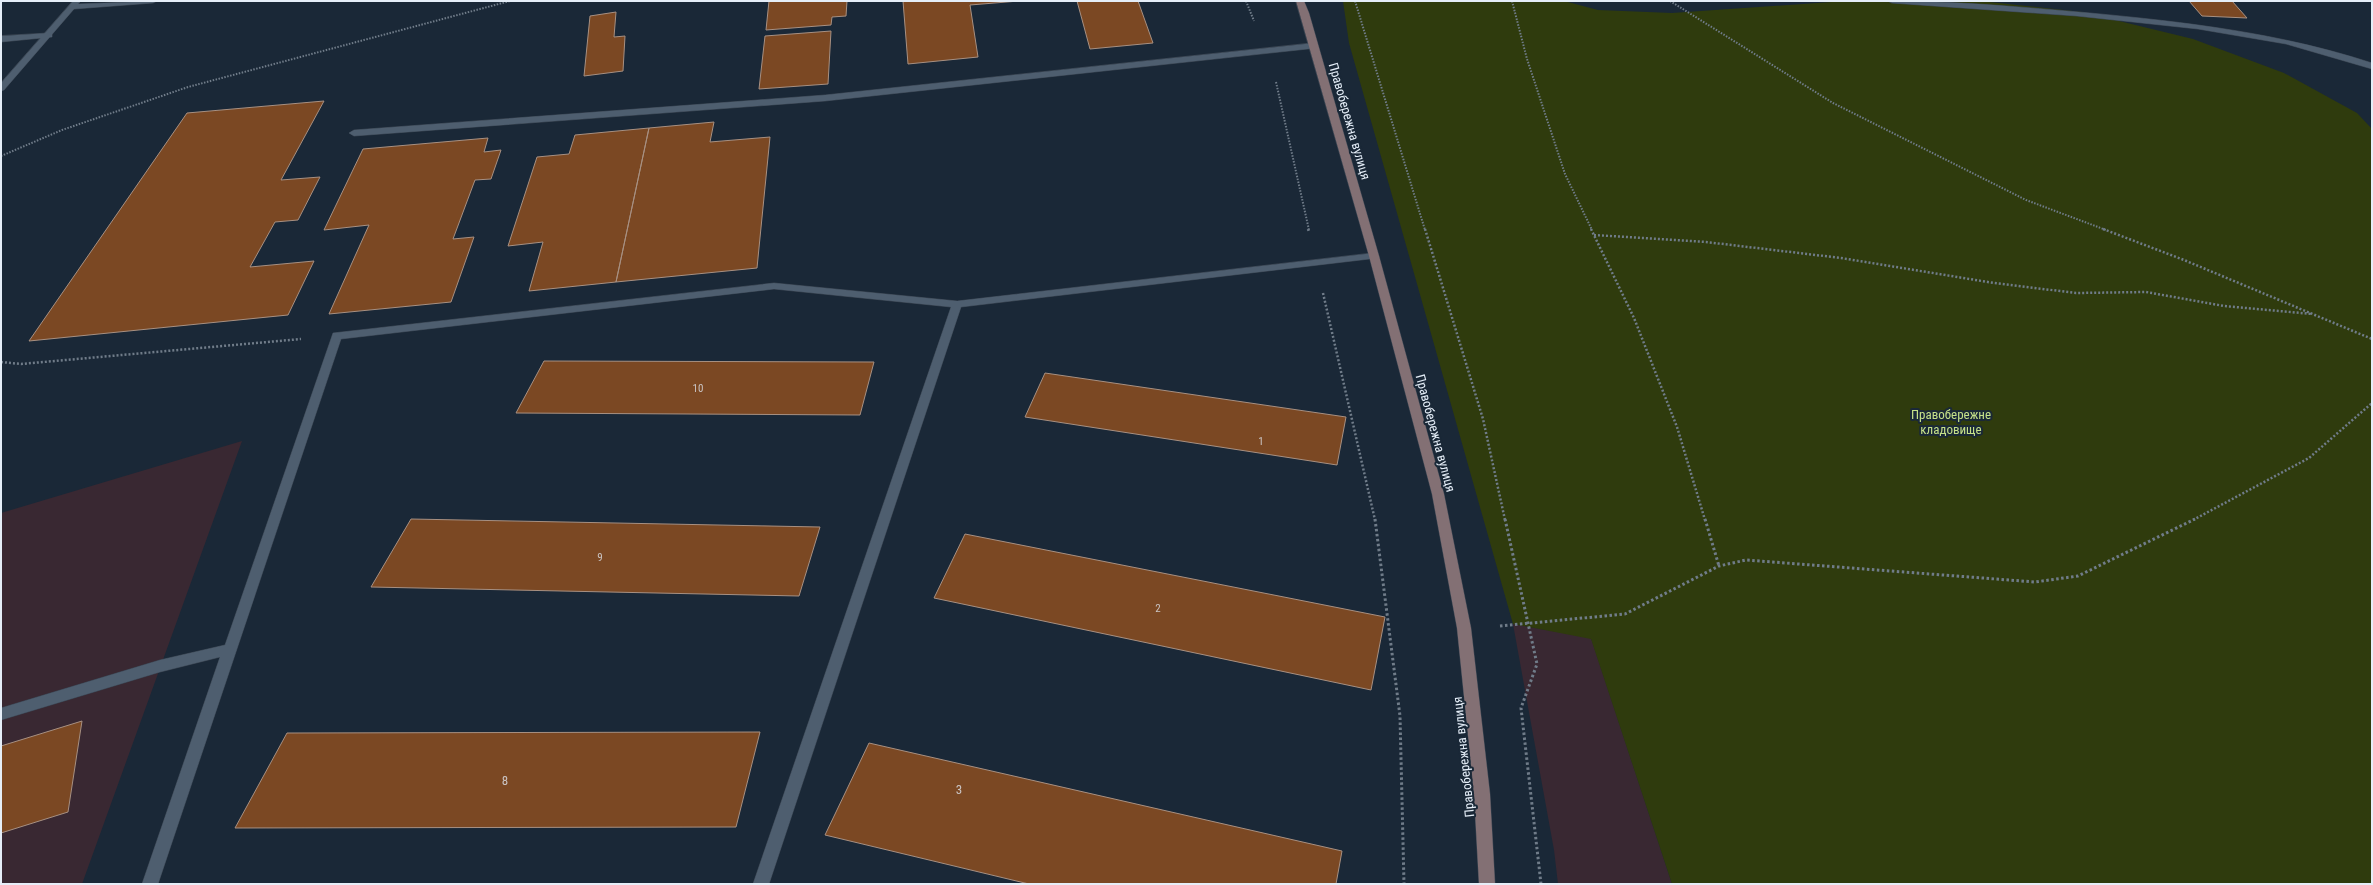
<svg xmlns="http://www.w3.org/2000/svg" width="2373" height="885" viewBox="0 0 2373 885" font-family="'Roboto Condensed',sans-serif">
<rect width="100%" height="100%" fill="#1a2837"/>
<!-- industrial -->
<path fill="#392832" d="M242 441 82 884H1V513Z
M1513 624 1591 638 1672 884H1558L1554 850Z"/>
<!-- green -->
<path fill="#2f3b0d" d="M1343 1H1564L1598 10 1672 13 1846 1 1989 2 2082 12 2193 39 2284 73 2357 113 2372 129V884H1672L1591 639 1513 624 1349 43Z"/>
<!-- building -->
<path fill="#7b4823" stroke="#a79082" d="M769 1H847L846 16 832 17 831 25 766 30Z
M903 1H1019L970 5 978 57 908 64Z
M1077 1H1138L1153 43 1090 49Z
M2189 1H2232L2247 18 2202 16Z
M616 12 614 37 625 36 623 71 584 76 590 16Z
M831 31 828 84 759 89 765 36Z
M324 101 281 180 320 177 298 220 275 222 250 267 314 261 288 315 29 341 187 113Z
M714 122 710 142 770 137 757 268 616 282 649 128Z
M649 128 616 282 529 291 543 242 508 246 537 157 569 154 575 135Z
M488 138 484 152 501 150 491 179 475 180 453 239 474 237 451 302 329 314 369 225 324 230 363 149Z
M544 361 874 362 860 415 516 413Z
M1045 373 1346 417 1337 465 1025 417Z
M411 519 820 527 799 596 371 587Z
M965 534 1385 617 1371 690 934 598Z
M82 721 68 812 1 833V746Z
M760 732 736 827 235 828 287 733Z
M869 743 1342 851 1336 884H1029L825 835Z"/>
<g fill="none" stroke-linecap="round" stroke-linejoin="round">
<!-- lane casing -->
<g stroke="#3a4552" stroke-width="1">
<path id="lane" d="M1888 1C1955 1 2023 7 2090 13 2186 22 2280 33 2372 63V69L2286 44 2198 29 2077 16 1892 3Z
M49 33H52V37L1 42V36Z
M1314 43 1318 46 1317 48 825 101 354 136 349 133 354 130 825 95Z
M1374 253 1379 256 1378 258 961 307 769 884H753L951 307 774 289 341 339 158 884H142L220 657 160 672 1 720V708L160 660 225 645 333 333 774 283 957 301Z"/>
</g>
<!-- street casing -->
<g stroke="#3a4552" stroke-width="1">
<path id="street" d="M73 1H81L78 4 157 1 153 3 74 9 4 90 1 91V83Z"/>
</g>
<!-- secondary casing -->
<g stroke="#3a4552" stroke-width="1">
<path id="secondary" d="M1296 1H1304L1309 13 1379 256 1444 494 1471 628 1490 794 1495 884H1479L1474 794 1457 628 1432 494 1369 256Z"/>
</g>
<!-- path-far2 -->
<path stroke="#707c89" stroke-width="2" stroke-dasharray="1.5 1.5" stroke-linecap="butt" d="M1246 1 1254 21
M1355 1 1425 230
M1512 1 1527 59 1565 174 1592 230
M1670 1 1833 103 2026 200 2106 230
M1276 82 1309 230
M1 156 62 130 188 87 510 1"/>
<!-- path-far1 -->
<path stroke="#707c89" stroke-width="2.5" stroke-dasharray="2 2" stroke-linecap="butt" d="M1308 229 1309 232
M1425 229 1483 419 1505 520
M1591 229 1634 318 1677 427 1705 520
M2103 229 2184 260 2372 339
M1594 235 1706 242 1841 258 1994 283 2076 293 2146 292 2224 306 2312 314
M1323 293 1375 520
M1 362 21 364 301 339
M2193 520 2309 458 2372 403"/>
<!-- path -->
<path stroke="#707c89" stroke-width="3" stroke-dasharray="2.5 2.5" stroke-linecap="butt" d="M1375 519 1400 716 1404 884
M1505 519 1537 664 1521 708 1541 884
M1705 519 1719 566
M1500 626 1625 614 1719 566 1746 560 2035 582 2078 576 2195 519"/>
<!-- lane -->
<use href="#lane" fill="#4e5e6f" fill-rule="evenodd"/>
<!-- street -->
<use href="#street" fill="#4e5e6f" fill-rule="evenodd"/>
<!-- secondary -->
<use href="#secondary" fill="#837074" fill-rule="evenodd"/>
</g>
<g text-anchor="middle" stroke-width="4" stroke-linejoin="round" paint-order="stroke">
<!-- number labels -->
<g font-size="11" fill="#cac4c3">
<text x="698" y="392">10</text>
<text x="1261" y="445">1</text>
<text x="600" y="561">9</text>
<text x="1158" y="612">2</text>
</g>
<!-- street labels -->
<g font-size="13" fill="#e5eef8" stroke="#1a2837">
<text transform="translate(1350 121) rotate(74)" y="5">Правобережна вулиця</text>
<text transform="translate(1436 433) rotate(75)" y="5">Правобережна вулиця</text>
<text transform="translate(1463 757) rotate(-96)" y="5">Правобережна вулиця</text>
</g>
<!-- park labels -->
<g font-size="13" fill="#c5e088" stroke="#1a2837">
<text x="1951" y="419">Правобережне<tspan x="1951" dy="15">кладовище</tspan></text>
</g>
<!-- near-number labels -->
<g font-size="13" fill="#cac4c3">
<text x="505" y="785">8</text>
<text x="959" y="794">3</text>
</g>
</g>
<!-- border -->
<rect width="2373" height="885" fill="none" stroke="#e5eef8" stroke-width="4"/>
</svg>
